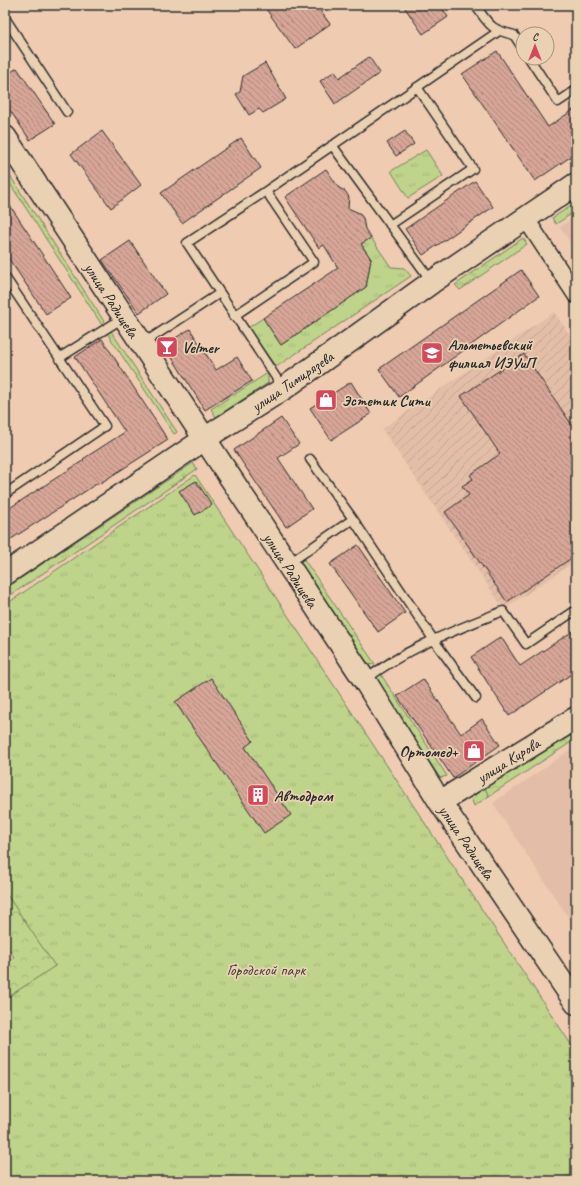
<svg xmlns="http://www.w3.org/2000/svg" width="581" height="1186" viewBox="0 0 581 1186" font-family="Caveat,sans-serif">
<defs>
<pattern id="industrial-furrows" width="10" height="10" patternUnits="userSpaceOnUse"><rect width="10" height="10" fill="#e3bda7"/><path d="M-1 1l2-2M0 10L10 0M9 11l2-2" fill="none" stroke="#c3a390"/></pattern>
<pattern id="grass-tufts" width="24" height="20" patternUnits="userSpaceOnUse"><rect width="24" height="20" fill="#bed48b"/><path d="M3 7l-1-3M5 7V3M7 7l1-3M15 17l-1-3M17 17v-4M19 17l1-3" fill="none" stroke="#a3b678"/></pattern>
<pattern id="forest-crowns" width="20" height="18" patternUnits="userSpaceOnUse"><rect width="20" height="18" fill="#bed48b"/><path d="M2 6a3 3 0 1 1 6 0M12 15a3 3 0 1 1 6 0" fill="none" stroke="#a3b678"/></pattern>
<pattern id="building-back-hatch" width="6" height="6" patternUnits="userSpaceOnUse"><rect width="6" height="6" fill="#d6a698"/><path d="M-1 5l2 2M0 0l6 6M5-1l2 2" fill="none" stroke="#ae877c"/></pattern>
</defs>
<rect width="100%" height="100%" fill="#eecbb1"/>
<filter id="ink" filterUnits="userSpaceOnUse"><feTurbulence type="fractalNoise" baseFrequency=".025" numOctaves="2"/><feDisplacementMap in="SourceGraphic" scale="8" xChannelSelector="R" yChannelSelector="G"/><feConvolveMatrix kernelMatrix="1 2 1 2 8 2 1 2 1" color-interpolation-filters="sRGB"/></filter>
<g filter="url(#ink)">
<!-- built -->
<path fill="#e3bda7" d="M576 216V251L560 227Z
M576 746V929L493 803Z"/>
<!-- industrial -->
<path fill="url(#industrial-furrows)" d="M554 312 576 344V561L504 609 382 429Z"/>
<!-- grass -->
<path fill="url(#grass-tufts)" stroke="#74805b" d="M426 150 443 176 408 198 391 171Z
M576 203V211L556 224 552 218Z
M371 238 391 267 404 268 411 276 276 367 248 328 263 318 281 345 366 287 371 259 361 244Z
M523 238 527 244 460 290 455 285Z
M109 328 177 432 174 434 105 330Z
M268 373V383L216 417 211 409Z
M193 463 197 469 5 599V589Z
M195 475 576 1052V1181H5V999L54 966 5 892V605Z
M303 558 375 664 367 665 300 564Z
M378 670 447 776 440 778 372 675Z
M485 788 489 796 474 806 471 797Z"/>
<!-- forest -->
<path fill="url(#forest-crowns)" stroke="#74805b" d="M5 168 107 326 104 328 5 176Z
M576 729V739L489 796 485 788Z
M5 892 55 966 5 999V963L14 957 5 944Z"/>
<!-- building -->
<path fill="url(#building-back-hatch)" stroke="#2b2b2b" d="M263 5H316L330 24 295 49Z
M403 5H440L448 17 423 34Z
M497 51 548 127 576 108V153L535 181 462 74Z
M369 57 380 73 335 104 320 81 335 71 339 78Z
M265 63 286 99 263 113 259 109 249 115 236 94 240 92 243 76Z
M17 68 55 124 30 140 5 103V76Z
M102 131 141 185 111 208 71 154Z
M405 131 414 144 396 156 387 143Z
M241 138 261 168 182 223 161 193Z
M326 169 339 188 345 191 349 197 348 208 359 213 363 218 365 229 371 238 361 244 371 259 366 287 281 345 263 318 338 268 324 245 319 248 285 197Z
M475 181 493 207 423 255 405 229Z
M5 198 71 298 46 314 5 253Z
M130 241 166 294 139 313 102 260Z
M521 270 539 296 399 397 379 369Z
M190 329 216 370 237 357 252 381 205 410 164 345Z
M102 339 168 440 99 484 98 483 5 543V511L84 460 83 459 125 432 75 357Z
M524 354 576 431V555L507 602 445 512 469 495 462 486 473 479 470 475 500 454 461 396Z
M351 382 371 414 331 440 310 408Z
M281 418 299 444 278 458 312 509 286 527 234 450Z
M196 481 212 505 195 515 179 491Z
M358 545 405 613 378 632 330 564Z
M576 629V671L509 716 471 657 501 637 520 666Z
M211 678 253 741 245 747 291 815 264 833 175 702Z
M423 679 461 734 482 719 500 745 453 778 397 696Z"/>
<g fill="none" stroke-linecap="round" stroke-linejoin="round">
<!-- lane casing -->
<g stroke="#2b2b2b" stroke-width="11">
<path id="lane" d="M475 5C490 25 489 29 514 35L523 49
M5 18 67 112
M529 58 558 102 576 90
M332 145 432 282
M266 191 187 243 283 388
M390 225 473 169 417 87
M5 277 105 426 5 494
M234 316 314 262 266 191 499 31
M142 344 220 293
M59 358 123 318
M310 459 353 519
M288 564 353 519 433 639 476 698
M365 680C406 648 456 630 503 611L526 644 576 610"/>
</g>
<!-- street casing -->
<g stroke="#2b2b2b" stroke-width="19">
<path id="street" d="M526 219 576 295"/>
</g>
<!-- secondary casing -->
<g stroke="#2b2b2b" stroke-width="25">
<path id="secondary" d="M5 137 365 681 440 802 576 1003
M5 574 218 430 283 389 432 282 576 184
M440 802 576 718"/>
</g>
<!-- lane -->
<use href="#lane" stroke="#ebd1b3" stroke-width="8"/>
<!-- street -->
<use href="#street" stroke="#ebd1b3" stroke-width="16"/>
<!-- secondary -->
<use href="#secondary" stroke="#ebd1b3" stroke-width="22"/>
</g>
</g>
<!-- icons -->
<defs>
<g id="bar-square" transform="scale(1.15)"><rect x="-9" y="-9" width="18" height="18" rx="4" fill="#d1495b" stroke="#ebd1b3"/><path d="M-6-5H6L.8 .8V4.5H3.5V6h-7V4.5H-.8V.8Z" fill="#fff"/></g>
<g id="university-square" transform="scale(1.15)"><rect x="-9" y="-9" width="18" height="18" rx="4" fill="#d1495b" stroke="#ebd1b3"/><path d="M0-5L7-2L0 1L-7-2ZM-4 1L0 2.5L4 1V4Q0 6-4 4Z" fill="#fff"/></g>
<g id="shop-square" transform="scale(1.15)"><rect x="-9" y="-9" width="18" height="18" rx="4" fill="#d1495b" stroke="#ebd1b3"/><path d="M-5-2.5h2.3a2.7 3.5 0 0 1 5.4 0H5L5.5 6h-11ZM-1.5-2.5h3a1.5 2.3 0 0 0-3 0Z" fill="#fff"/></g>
<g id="building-square" transform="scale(1.15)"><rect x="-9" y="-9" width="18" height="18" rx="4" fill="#d1495b" stroke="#ebd1b3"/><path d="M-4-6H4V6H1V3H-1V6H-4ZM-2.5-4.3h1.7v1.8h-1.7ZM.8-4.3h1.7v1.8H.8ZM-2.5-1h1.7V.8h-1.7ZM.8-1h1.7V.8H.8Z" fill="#fff"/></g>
</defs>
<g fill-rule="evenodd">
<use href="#bar-square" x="167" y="347"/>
<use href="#university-square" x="432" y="353"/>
<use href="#shop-square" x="326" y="400"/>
<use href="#shop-square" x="474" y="751"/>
<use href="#building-square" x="258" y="795"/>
</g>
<g text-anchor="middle" stroke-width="3.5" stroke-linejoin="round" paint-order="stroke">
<!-- street labels -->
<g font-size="16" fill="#2b2b2b" stroke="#ebd1b3">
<text transform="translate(112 300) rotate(57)" y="6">улица Радищева</text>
<text transform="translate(292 381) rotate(-34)" y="6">улица Тимирязева</text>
<text transform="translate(291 570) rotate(57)" y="6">улица Радищева</text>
<text transform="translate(508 760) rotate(-32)" y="6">улица Кирова</text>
<text transform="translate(467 842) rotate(56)" y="6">улица Радищева</text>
</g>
<!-- poi labels -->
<g font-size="16" font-weight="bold" fill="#2b2b2b" stroke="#ebd1b3" text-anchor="start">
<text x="448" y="350">Альметьевский<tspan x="448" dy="18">филиал ИЭУиП</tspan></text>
<text x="182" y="353">Velmer</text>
<text x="342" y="406">Эстетик Сити</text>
<text x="458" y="757" text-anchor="end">Ортомед+</text>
<text x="274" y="801">Автодром</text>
</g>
<!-- park labels -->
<g font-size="16" fill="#414439" stroke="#ebd1b3">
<text x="266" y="975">Городской парк</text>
</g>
</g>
<!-- margin -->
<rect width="581" height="1186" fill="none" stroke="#ebd1b3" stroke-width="20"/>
<rect x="10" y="10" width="561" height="1166" fill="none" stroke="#2b2b2b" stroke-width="1.5" filter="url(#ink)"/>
<!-- north arrow -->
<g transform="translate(535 46)"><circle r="19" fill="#ebd1b3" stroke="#9e8f7d"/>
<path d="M0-3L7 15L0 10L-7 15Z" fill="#d1495b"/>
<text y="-6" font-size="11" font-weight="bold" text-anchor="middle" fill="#2b2b2b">С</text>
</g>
</svg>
